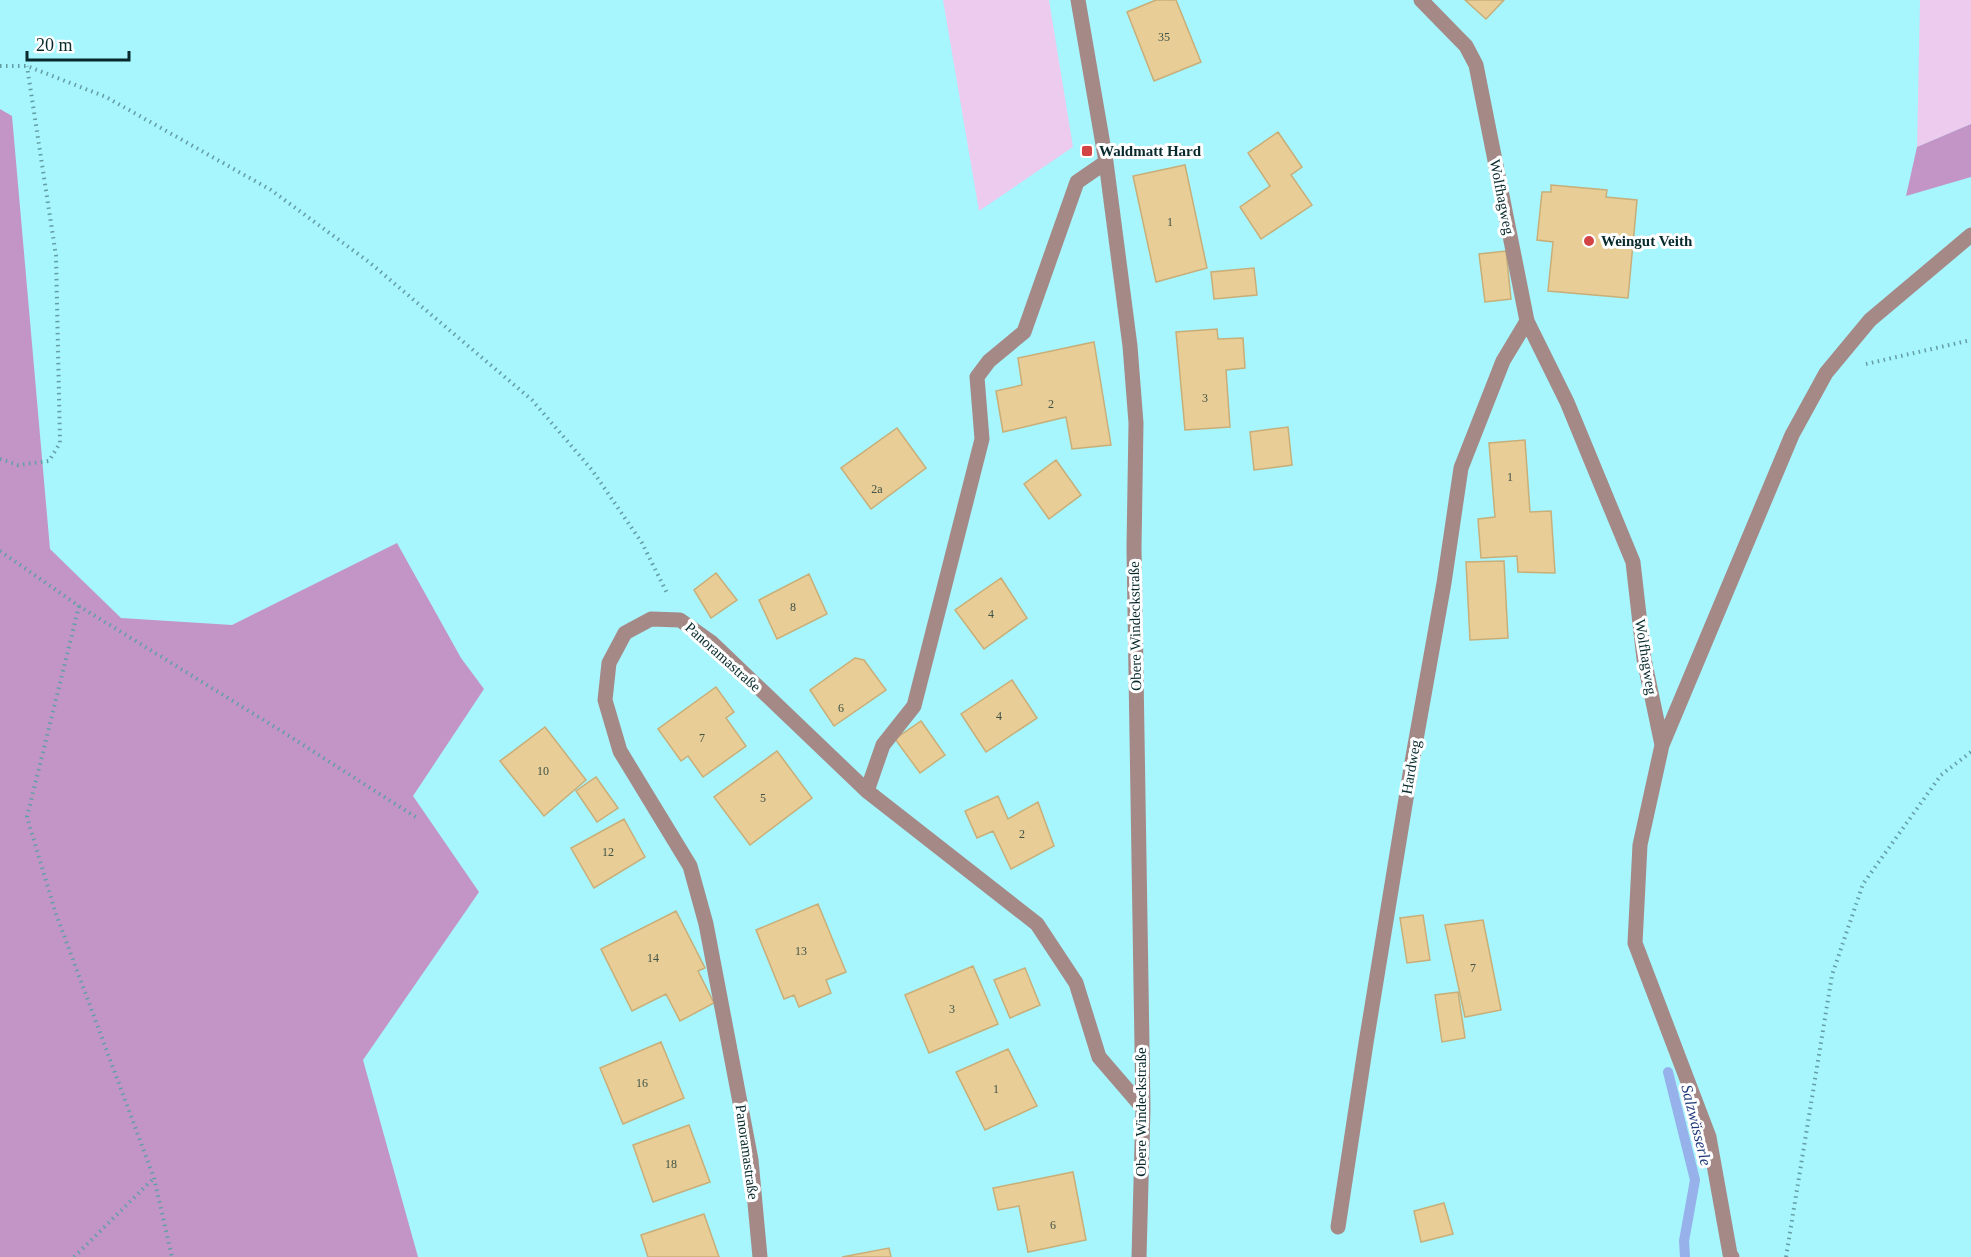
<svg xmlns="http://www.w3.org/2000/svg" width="1971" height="1257" viewBox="0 0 1971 1257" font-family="Georgia,serif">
<rect width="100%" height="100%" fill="#a7f5fd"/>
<!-- green -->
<path fill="#eccbee" d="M943 0H1049L1073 147 979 211Z
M1920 0H1971V124L1917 147Z"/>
<!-- forest -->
<path fill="#c395c6" d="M0 109 12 116 50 549 121 618 232 625 397 543 461 658 484 689 413 796 479 892 363 1060 418 1257H0Z
M1971 124V177L1906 196 1917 147Z"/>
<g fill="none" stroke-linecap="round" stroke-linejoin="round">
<!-- stream -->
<path stroke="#97b2ea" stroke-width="10" d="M1668 1072 1695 1180 1684 1241 1685 1257"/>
</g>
<!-- building -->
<path fill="#e8cd96" stroke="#c8ae78" stroke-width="1.5" d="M1156 0H1176L1201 62 1154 81 1127 12Z
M1465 0H1504L1486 19Z
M1278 132 1302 167 1291 175 1312 205 1261 239 1240 207 1270 186 1248 153Z
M1185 165 1207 268 1156 282 1133 176Z
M1551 185 1607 190 1606 197 1637 200 1628 298 1548 291 1553 242 1537 240 1542 192H1551Z
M1506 251 1511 299 1485 302 1479 254Z
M1254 268 1257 295 1214 299 1211 272Z
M1217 329 1218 339 1243 338 1245 368 1226 370 1230 427 1185 430 1176 332Z
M1094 342 1111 445 1072 449 1066 417 1003 432 996 391 1022 385 1018 358Z
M1288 427 1292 465 1254 470 1250 432Z
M897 428 926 468 871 509 841 468Z
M1525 440 1530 512 1551 511 1555 573 1518 572 1517 556 1481 558 1478 519 1495 517 1489 443Z
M1056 460 1081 495 1049 519 1024 484Z
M1504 561 1508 638 1470 640 1466 562Z
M716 573 737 600 711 618 694 590Z
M809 574 827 614 777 639 759 600Z
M1001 578 1027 618 984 649 955 610Z
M855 658 864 660 886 690 834 726 810 690Z
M1012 680 1037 718 986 752 961 714Z
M716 687 734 712 726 718 746 746 703 777 688 756 681 761 658 729Z
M921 721 945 755 920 773 895 739Z
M545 727 586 780 544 816 500 761Z
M777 751 812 798 750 845 714 797Z
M596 777 618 808 597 822 576 791Z
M998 796 1008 819 1038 802 1054 846 1011 869 993 831 977 838 965 811Z
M624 819 645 857 594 888 571 848Z
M818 904 846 972 826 980 831 993 799 1007 794 995 784 999 756 930Z
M676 911 705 968 698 971 714 1003 680 1021 666 994 632 1011 601 949Z
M1423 915 1430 960 1407 963 1400 918Z
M1483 920 1501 1010 1465 1017 1445 925Z
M973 966 998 1024 929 1053 905 995Z
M1025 968 1040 1005 1010 1018 994 980Z
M1458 992 1465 1038 1442 1042 1435 995Z
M661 1042 684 1098 623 1124 600 1068Z
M1008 1049 1037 1106 985 1130 956 1072Z
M689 1125 710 1182 653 1202 633 1145Z
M1073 1172 1086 1240 1028 1252 1019 1206 998 1210 993 1188Z
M1444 1203 1453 1234 1421 1242 1414 1211Z
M704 1214 719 1257H648L641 1235Z
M889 1248 891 1257H842Z"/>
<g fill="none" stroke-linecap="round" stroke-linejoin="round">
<!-- path -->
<path stroke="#639ea4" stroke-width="4" stroke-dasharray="1.5 4.5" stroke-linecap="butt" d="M0 66H27L106 97 271 190 369 262 532 400 592 470 642 543 668 595
M1866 364 1971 340
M0 459 18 465 49 461 60 443 56 256 27 66
M0 551 79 606 283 732 417 818
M79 606 27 817 56 914 154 1178 172 1257
M74 1257 154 1178
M1786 1257 1832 975 1863 884 1941 775 1971 752"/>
<!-- minor -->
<path stroke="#a58986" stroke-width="15" d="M1078 0 1106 162 1130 346 1136 423 1134 548 1143 1108 1139 1257
M1421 0 1466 46 1476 65 1527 321 1567 402 1633 562 1644 659 1662 745 1640 845 1635 943 1709 1137 1730 1254 1732 1257
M1662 745 1792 435 1826 373 1870 320 1971 235
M867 791 883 745 914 706 982 439 977 377 989 361 1024 332 1077 182 1106 162
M1338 1227 1366 1043 1412 762 1444 583 1461 468 1503 361 1527 321
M760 1257 751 1160 706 924 690 866 620 751 605 700 609 663 625 633 651 619 680 620 711 642 867 791 1037 924 1076 983 1099 1057 1143 1108"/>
</g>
<!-- markers -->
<g fill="#d34344" stroke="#fff" stroke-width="2">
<rect x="1081" y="145" width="12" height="12" rx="3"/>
<circle cx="1589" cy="241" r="6"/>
</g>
<g text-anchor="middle" stroke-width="6" stroke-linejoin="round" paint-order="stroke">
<!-- number labels -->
<g font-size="12" fill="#405347">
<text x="1164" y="41">35</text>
<text x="1170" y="226">1</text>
<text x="1205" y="402">3</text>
<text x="1051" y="408">2</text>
<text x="1510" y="481">1</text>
<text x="877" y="493">2a</text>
<text x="793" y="611">8</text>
<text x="991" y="618">4</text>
<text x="841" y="712">6</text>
<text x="999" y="720">4</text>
<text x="702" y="742">7</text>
<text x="543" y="775">10</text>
<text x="763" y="802">5</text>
<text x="1022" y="838">2</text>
<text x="608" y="856">12</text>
<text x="801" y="955">13</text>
<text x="653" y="962">14</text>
<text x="1473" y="972">7</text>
<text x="952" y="1013">3</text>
<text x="642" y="1087">16</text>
<text x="996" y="1093">1</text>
<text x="671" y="1168">18</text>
<text x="1053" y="1229">6</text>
</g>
<!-- poi labels -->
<g font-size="15" font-weight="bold" fill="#082a2d" stroke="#fff" text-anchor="start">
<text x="1099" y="156">Waldmatt Hard</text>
<text x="1601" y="246">Weingut Veith</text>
</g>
<!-- street labels -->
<g font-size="15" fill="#082a2d" stroke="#fff">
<text transform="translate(1502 197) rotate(79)" y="5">Wolfhagweg</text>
<text transform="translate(1135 626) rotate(-91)" y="5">Obere Windeckstraße</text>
<text transform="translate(723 657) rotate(42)" y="5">Panoramastraße</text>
<text transform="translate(1646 657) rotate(81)" y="5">Wolfhagweg</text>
<text transform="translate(1411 767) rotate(-80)" y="5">Hardweg</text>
<text transform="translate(1141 1112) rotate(-90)" y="5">Obere Windeckstraße</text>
<text transform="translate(747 1152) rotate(82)" y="5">Panoramastraße</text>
</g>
<!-- water labels -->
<g font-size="16" font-style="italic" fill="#1e397a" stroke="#fff">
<text transform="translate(1697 1125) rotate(76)" y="6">Salzwässerle</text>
</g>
</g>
<!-- scale -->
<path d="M27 51v9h102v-9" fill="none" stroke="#082a2d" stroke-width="3"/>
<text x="36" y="51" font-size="18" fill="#082a2d" stroke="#ffffff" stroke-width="4.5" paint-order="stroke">20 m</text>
</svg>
